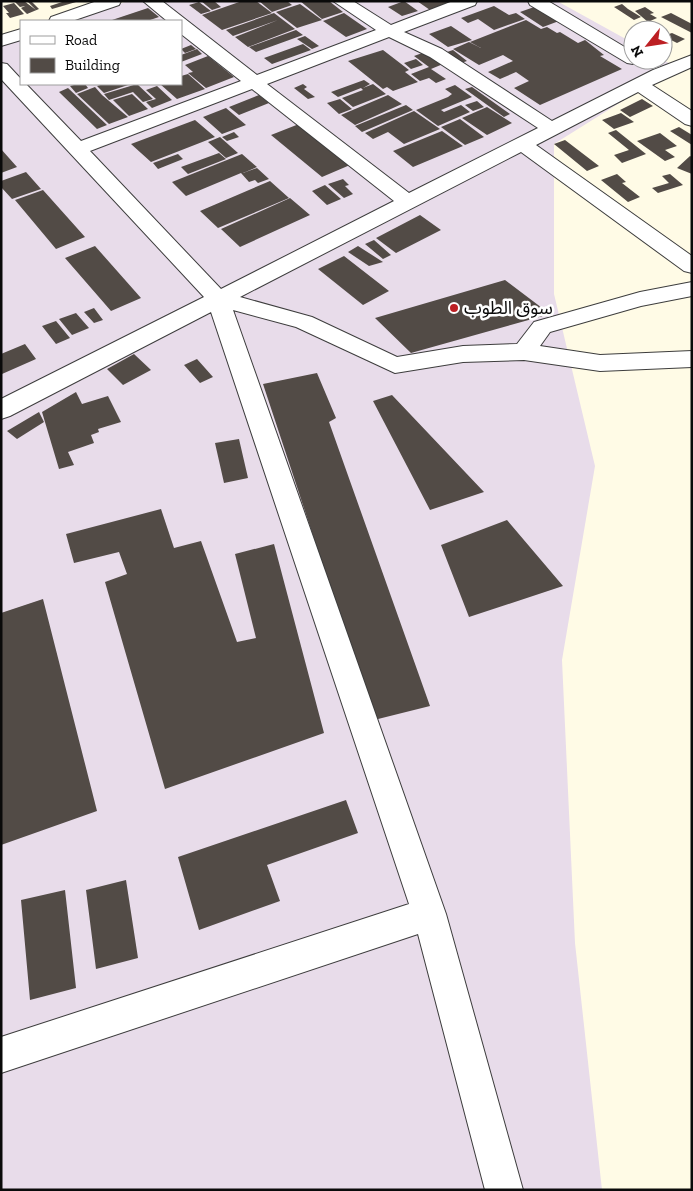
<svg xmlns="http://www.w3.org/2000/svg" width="693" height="1191" viewBox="0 0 693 1191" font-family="'Zilla Slab','Noto Sans Arabic',serif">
<rect width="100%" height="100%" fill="#fffbe6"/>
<!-- industrial -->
<path fill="#e8dcea" d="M128 1H557L633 43V60H663L677 67 554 144V294L595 466 562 660 575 943 602 1190H1V46L21 39V84H181V21H71Z"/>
<!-- building -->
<path fill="#524b46" d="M24 1 36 10 27 1H31L39 9 27 14 21 8 25 6 20 7 15 2Z
M61 1H76V2L52 9 50 6 62 2Z
M201 1H214L221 7 212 10Z
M242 1H256L272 13 222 30 202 15Z
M259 1H287L292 5 272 12Z
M300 1H329L343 12 322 19Z
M404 1 418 11 402 16 388 7Z
M417 1H453V2L430 10Z
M199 2 211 11 201 14 189 5Z
M14 3 24 14 10 18 6 13H9L3 6Z
M300 4 322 20 297 28 276 12Z
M622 4 628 9 641 17 634 20 614 7Z
M494 6 509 15 516 13 525 19 494 30 478 19 468 23 461 18Z
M537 6 559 21 543 27 520 12Z
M645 7 654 13 650 14 657 18 648 22 635 11Z
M148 8 159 17 147 21H109Z
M274 13 295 29 248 47 235 37 278 20 233 36 226 30Z
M344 13 367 29 346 37 323 21Z
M671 13 692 24V33L661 17Z
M526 20 541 29 547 27 557 33 560 32 578 43 585 40 604 55 600 56 622 69 540 105 514 88 529 81 516 72 500 79 488 72 513 61 503 55 479 65 453 49 469 42 481 48 470 42Z
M451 26 472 40 448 47 429 34Z
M296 30 303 35 256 52 249 47Z
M663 31 669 34 672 33 685 39 677 43 663 36Z
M305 36 319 46 312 49 297 39Z
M303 44 311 50 272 64 264 58Z
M191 45 196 49 185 53 181 49Z
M197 49 202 54 181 62V55Z
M383 50 409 70 405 72 418 82 393 91 387 87 383 89 348 61Z
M453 50 467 61 461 63 447 52Z
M425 52 443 64 431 69 446 79 436 83 429 78 420 81 411 74 429 67 414 56Z
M208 56 234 77 206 88 188 73 193 72 185 65Z
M416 59 423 65 411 69 404 63Z
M188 74 205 89 177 99 160 84H181V76Z
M364 80 370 84 363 88 373 84 386 94 353 107 342 98 363 90 361 88 338 97 331 92Z
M78 84H85L88 88 76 93 70 86Z
M104 84H131L104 93 97 86Z
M137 84 153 99 143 102 133 92 109 100 104 94Z
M303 84 307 87 304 89 315 97 308 99 294 88Z
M455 85 472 97 441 110 444 112 461 105 470 112 438 126 416 110 448 97 452 94 445 89Z
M157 86 172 100 152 108 146 102 156 99 146 90Z
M95 87 102 95 128 117 109 124 77 94Z
M472 87 510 114 504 117 465 89Z
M68 88 107 125 97 129 59 92Z
M132 94 148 109 129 116 113 100Z
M259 95 269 103 239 115 229 107Z
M388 95 402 104 355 125 341 115Z
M340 99 352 109 339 114 327 103Z
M642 99 653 106 630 117 620 110Z
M477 101 484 107 473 111 465 105Z
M406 105 413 110 362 132 355 126Z
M487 107 512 123 487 135 462 118Z
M226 108 246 125 222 134 203 117Z
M414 111 440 129 404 144 388 132 373 139 365 133Z
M621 113 634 122 614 129 602 120Z
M460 119 484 137 465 145 441 127Z
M195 120 215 137 151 162 131 144Z
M299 124 350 165 322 177 271 135Z
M679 127 692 135V145L670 131Z
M616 130 646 154 622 163 614 155 629 150 608 133Z
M442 131 463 146 413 167 393 151Z
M234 132 239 137 227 141 222 137Z
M660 133 677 146 665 150 675 157 665 161 637 141Z
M220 137 238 153 226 158 208 142Z
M565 140 599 166 587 171 554 144Z
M1 149 17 167 1 173Z
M219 153 226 159 188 174 181 167Z
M178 154 183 159 158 169 153 163Z
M242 154 257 167 243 173 257 168 269 179 258 183 255 180 249 182 241 173 186 196 172 182Z
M690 156 692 157V174L677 168Z
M26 172 41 189 12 199 1 187V181Z
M617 174 626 182 622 183 640 197 628 202 601 180Z
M670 174 683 185 658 193 652 188 669 183 662 176Z
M343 179 349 185 345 186 353 194 344 198 328 184Z
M270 181 289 198 218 228 200 211Z
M325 185 341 199 327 205 312 191Z
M43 190 85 237 56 249 15 200Z
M290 198 310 215 240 247 221 229Z
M420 215 441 230 396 253 376 238Z
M374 240 391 255 383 259 365 244Z
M95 246 141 298 111 311 65 258Z
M358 246 383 262 369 266 348 252Z
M344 256 389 291 363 305 318 269Z
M505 280 550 314 411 353 375 318Z
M94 308 103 320 94 323 84 312Z
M76 313 89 328 72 335 59 319Z
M56 321 70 338 56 344 42 326Z
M25 344 36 359 2 374 1 354Z
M134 354 151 370 123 385 107 369Z
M197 359 213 377 200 383 184 365Z
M317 373 336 418 329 422 430 706 374 720 263 384Z
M76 392 82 404 108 396 121 422 98 429 99 432 91 435 94 443 68 452 74 465 59 469 42 412Z
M392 395 484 492 430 510 373 401Z
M39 412 44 422 17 439 7 431Z
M239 439 248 478 224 483 215 443Z
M161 509 174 548 201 541 237 642 256 638 235 554 274 544 324 733 165 789 105 582 127 574 119 552 74 563 66 534Z
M507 520 563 586 469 617 441 545Z
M43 599 97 811 1 845V613Z
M346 800 358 833 267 865 280 901 199 930 178 857Z
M126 880 138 958 96 969 86 890Z
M65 890 76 988 30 1000 21 900Z"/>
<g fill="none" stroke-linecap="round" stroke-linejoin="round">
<!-- minor casing -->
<g stroke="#3d3d3d" stroke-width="2">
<path id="minor" d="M97 1H121L119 5 72 21H49L51 17Z
M143 1H162L257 75 376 30 333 1H353L391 25 453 1H477L475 5 404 32 442 49 552 121 653 70 692 55V67L652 85 692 111V126L685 124 638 92 536 145 692 256V273L684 271 521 152 240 297 312 317 397 357 463 346 517 344 534 322 640 292 692 282V296L641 306 550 332 540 346 600 355 692 351V367L600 371 524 360 463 362 395 373 296 327 233 310 446 914 523 1190H485L418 934 1 1073V1037L409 904 211 312 10 416 1 419V399L204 297 1 79V63L7 64 21 79V84H26L81 141 241 81 181 34V21H167ZM389 37 430 57 538 128 409 193 267 84ZM252 89 394 201 221 289 90 151Z
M528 1H548L633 52V60H641L639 63 633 64 627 63 530 5Z
M21 29V40L1 46V35Z"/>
</g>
<!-- minor -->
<use href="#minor" fill="#fff" fill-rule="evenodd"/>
</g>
<!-- markers -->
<circle fill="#bc1f23" stroke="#fff" stroke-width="2" cx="454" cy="308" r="5"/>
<g text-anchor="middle" stroke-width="5" stroke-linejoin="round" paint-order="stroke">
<!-- poi labels -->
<g font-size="18" fill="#0a0a0a" stroke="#fff" text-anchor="start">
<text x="464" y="314">سوق الطوب</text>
</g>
</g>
<!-- border -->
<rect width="693" height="1191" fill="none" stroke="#0a0a0a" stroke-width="5"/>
<!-- legend -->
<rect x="20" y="20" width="162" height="65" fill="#ffffff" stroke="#9d9d9d"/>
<rect x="30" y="36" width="25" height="8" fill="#ffffff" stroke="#9d9d9d"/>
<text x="65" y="45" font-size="15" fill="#0a0a0a">Road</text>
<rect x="30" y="58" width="25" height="15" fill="#524b46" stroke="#9d9d9d"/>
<text x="65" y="70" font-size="15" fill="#0a0a0a">Building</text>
<!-- north arrow -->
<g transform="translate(648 45) rotate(240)"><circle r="24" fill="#ffffff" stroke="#9d9d9d"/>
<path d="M0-4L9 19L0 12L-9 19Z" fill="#bc1f23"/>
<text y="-8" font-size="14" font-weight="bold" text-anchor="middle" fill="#0a0a0a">N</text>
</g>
</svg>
